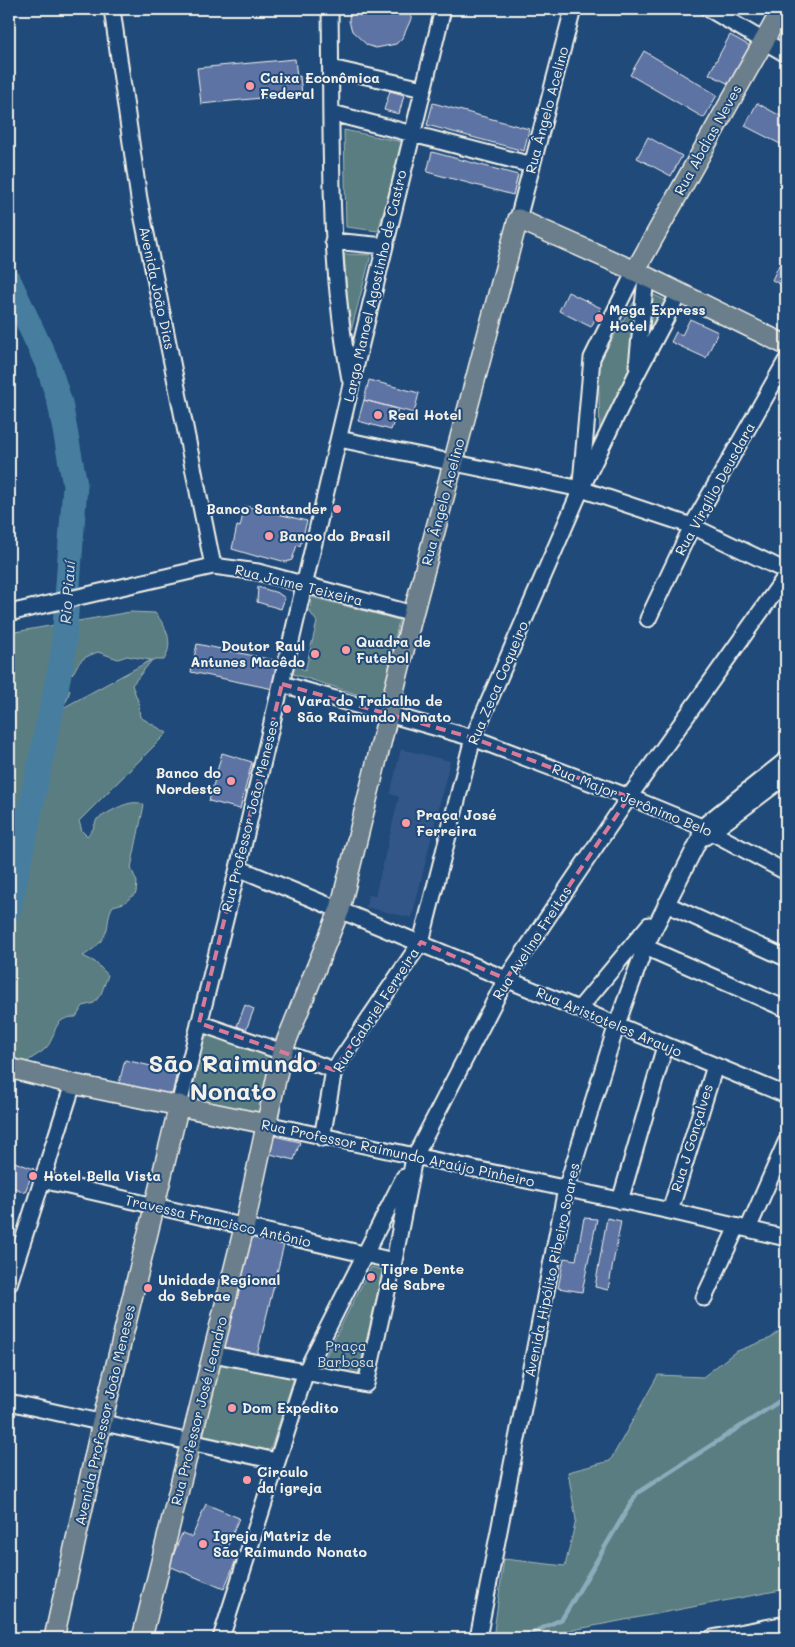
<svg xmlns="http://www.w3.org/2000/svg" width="795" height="1647" viewBox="0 0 795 1647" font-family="Mali,sans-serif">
<rect width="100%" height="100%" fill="#1f4a7a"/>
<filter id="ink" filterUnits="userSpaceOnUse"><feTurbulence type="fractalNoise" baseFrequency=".02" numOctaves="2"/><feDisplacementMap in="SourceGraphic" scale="10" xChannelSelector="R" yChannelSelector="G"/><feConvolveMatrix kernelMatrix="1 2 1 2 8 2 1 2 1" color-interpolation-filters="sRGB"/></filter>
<g filter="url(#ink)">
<!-- built -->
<path fill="#325687" d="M401 749 450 761 412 918 366 907 368 895 375 896 399 797 390 794Z"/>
<!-- green -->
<path fill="#5a7d81" stroke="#a7b7b4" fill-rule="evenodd" d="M344 130 403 142 378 231 346 227Z
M344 254 371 255 350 335Z
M639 293 633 370 600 433 598 364Z
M652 294 667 301 645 342Z
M311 597 399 620 382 702 293 674 296 664 305 671 317 622 310 612Z
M130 612 155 613C167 627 174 643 164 660H152L132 685 138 701 140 717 167 733 79 821 82 831 87 836 93 829 97 819C110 812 131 797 144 805L131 868 137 882 136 893 124 903 113 906C108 914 109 920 107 929 104 941 93 950 83 956L95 962 108 975 101 994 94 1003 83 1006 76 1017C50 1017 58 1037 45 1049 40 1054 32 1057 26 1063L9 1058V633ZM98 652 118 659 127 656 151 660 61 709 67 700 70 690 59 678C78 677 72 668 83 659 87 656 93 654 98 652Z
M210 1034 266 1054 273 1059 261 1112 203 1102 190 1094 203 1040Z
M371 1267 383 1270 358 1375 320 1367Z
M786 1325V1589L531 1638H493L504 1559 565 1566 576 1520 568 1472 610 1461 658 1375 703 1377 735 1352 771 1338Z
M219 1364 294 1378 270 1451 202 1435Z"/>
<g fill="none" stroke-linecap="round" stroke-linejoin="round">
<!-- stream -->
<path stroke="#8cacbc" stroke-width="4.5" d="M521 1638 562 1619 637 1493 786 1397"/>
<!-- river -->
<path stroke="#467e9f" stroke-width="25" d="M9 281 48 365 60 403 75 485 63 655 9 909"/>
</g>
<!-- building -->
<path fill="#5d73a4" stroke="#f4f1e8" d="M350 9H411V19L403 37 396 44 376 48 367 45 352 31 349 21Z
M730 35 750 46 729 84 709 74Z
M644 51 717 95 704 118 630 75Z
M295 59 297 77 300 76 302 94 201 104 197 68Z
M390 91 404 95 399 114 384 110Z
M433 103 529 129 524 151 427 125Z
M757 103 786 119V147L745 126Z
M648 137 682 156 671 176 637 158Z
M432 152 518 175 513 195 427 172Z
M779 265 786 269V287L772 280Z
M568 292 601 308 591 327 559 311Z
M690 319 718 332 706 358 671 342 676 332 682 335Z
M369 380 419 393 414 413 364 400Z
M364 400 398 409 391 430 358 421Z
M245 506 307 521 300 546 297 545 292 560 286 562 260 555 259 557 232 549 237 526 240 527Z
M258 587 278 593 285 598 281 609 257 602Z
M197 644 278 661 273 689 191 672Z
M222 753 252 762 240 809 209 801Z
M245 1005 254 1009 246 1030 237 1026Z
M125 1060 177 1072 172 1095 119 1083Z
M274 1136 300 1142 294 1160 270 1154Z
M9 1160 34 1169 25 1192 9 1186Z
M584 1218 597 1219 582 1292 558 1288 564 1258 576 1260Z
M607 1218 621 1221 608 1290 595 1287Z
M248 1235 284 1244 257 1355 221 1346Z
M206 1504 239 1518 226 1550 238 1555 224 1589 169 1566 182 1533 192 1537Z"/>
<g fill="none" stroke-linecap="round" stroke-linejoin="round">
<!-- minor casing -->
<g stroke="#f4f1e8" stroke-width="19">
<path id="minor" d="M112 9 139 199 213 566
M330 9C332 132 327 258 350 379
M709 9 786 54
M331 68 423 89
M332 113 532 165
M518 219 573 9
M333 241 385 246
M637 366 646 277
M339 439 581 489 692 526 786 571
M581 483 592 358 635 271
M9 613 213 566 258 572 413 614
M648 619 692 526 786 361
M282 684 473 738 629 797 702 827 786 872
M705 837 786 776
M238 868 786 1095
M666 904 786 958
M645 947 786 1009
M579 1009 649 925
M199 1023 334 1070
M179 1105 238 868 351 385 443 9
M266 1124 670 1211 786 1238
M322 1138 334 1070 421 942 473 738 581 489 636 375 679 293
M42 1180 394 1261
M620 1201 665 1046
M670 1211 715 1066
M748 1229 786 1142
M9 1284 73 1084
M704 1298 737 1227
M213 1354 366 1384 394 1261 414 1158 506 979 629 797 786 576
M9 1402 276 1461
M221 1638 306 1371 404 1177
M478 1638 566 1189 617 1024 645 947 699 840 702 827 786 760
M712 1638 786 1624"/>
</g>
<!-- major casing -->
<g stroke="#f4f1e8" stroke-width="22">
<path id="major" d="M635 271 782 9
M9 1068 73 1084 266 1124
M54 1638 102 1422 179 1105
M142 1638 244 1228 282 1052 340 909 413 614 518 219 635 271 786 345"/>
</g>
<!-- minor -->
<use href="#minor" stroke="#1f4a7a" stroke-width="15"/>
<!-- major -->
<use href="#major" stroke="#6b7e8b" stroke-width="19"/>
</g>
</g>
<!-- marked area -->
<path fill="none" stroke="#d87a9a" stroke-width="4" stroke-dasharray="10 6" stroke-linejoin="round" d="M282 684 473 738 629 797 506 979 421 942 334 1070 199 1023Z"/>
<!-- markers -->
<g fill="#ff9aa2" stroke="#1f4a7a" stroke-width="2">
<circle cx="250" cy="86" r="5"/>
<circle cx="599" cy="318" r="5"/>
<circle cx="378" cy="415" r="5"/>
<circle cx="337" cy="509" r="5"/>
<circle cx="269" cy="536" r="5"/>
<circle cx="346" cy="650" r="5"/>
<circle cx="315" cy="654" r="5"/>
<circle cx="287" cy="709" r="5"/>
<circle cx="231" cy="781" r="5"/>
<circle cx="406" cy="823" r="5"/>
<circle cx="33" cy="1176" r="5"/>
<circle cx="371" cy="1277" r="5"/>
<circle cx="148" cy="1288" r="5"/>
<circle cx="232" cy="1408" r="5"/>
<circle cx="247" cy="1480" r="5"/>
<circle cx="203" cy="1544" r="5"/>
</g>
<g text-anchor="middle" stroke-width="4" stroke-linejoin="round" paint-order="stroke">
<!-- poi labels -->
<g font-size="14" font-weight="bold" fill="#f4f1e8" stroke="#1f4a7a" text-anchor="start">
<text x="260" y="83">Caixa Econômica<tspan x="260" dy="16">Federal</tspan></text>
<text x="609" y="315">Mega Express<tspan x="609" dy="16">Hotel</tspan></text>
<text x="388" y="420">Real Hotel</text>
<text x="327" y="514" text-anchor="end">Banco Santander</text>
<text x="279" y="541">Banco do Brasil</text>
<text x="356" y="647">Quadra de<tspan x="356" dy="16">Futebol</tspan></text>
<text x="305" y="651" text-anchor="end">Doutor Raul<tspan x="305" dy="16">Antunes Macêdo</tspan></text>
<text x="297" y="706">Vara do Trabalho de<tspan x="297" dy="16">São Raimundo Nonato</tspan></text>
<text x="221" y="778" text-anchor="end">Banco do<tspan x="221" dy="16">Nordeste</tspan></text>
<text x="416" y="820">Praça José<tspan x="416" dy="16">Ferreira</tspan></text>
<text x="43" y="1181">Hotel Bella Vista</text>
<text x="381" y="1274">Tigre Dente<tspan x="381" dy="16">de Sabre</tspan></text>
<text x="158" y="1285">Unidade Regional<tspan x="158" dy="16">do Sebrae</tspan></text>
<text x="242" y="1413">Dom Expedito</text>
<text x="257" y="1477">Circulo<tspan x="257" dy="16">da igreja</tspan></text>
<text x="213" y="1541">Igreja Matriz de<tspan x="213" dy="16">São Raimundo Nonato</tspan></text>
</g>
<!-- street labels -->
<g font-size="14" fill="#f4f1e8" stroke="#1f4a7a">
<text transform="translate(547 110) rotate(-75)" y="5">Rua Ângelo Acelino</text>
<text transform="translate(708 140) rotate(-61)" y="5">Rua Abdias Neves</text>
<text transform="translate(375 286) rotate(-77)" y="5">Largo Manoel Agostinho de Castro</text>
<text transform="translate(157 288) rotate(78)" y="5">Avenida João Dias</text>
<text transform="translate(715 489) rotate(-61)" y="5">Rua Virgílio Deusdara</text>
<text transform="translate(443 502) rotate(-75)" y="5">Rua Ângelo Acelino</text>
<text transform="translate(299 585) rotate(14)" y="5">Rua Jaime Teixeira</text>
<text transform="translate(498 683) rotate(-67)" y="5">Rua Zeca Coqueiro</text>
<text transform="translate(632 800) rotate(22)" y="5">Rua Major Jerônimo Belo</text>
<text transform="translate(250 816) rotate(-76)" y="5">Rua Professor João Meneses</text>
<text transform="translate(532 943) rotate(-57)" y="5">Rua Avelino Freitas</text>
<text transform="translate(376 1010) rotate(-57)" y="5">Rua Gabriel Ferreira</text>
<text transform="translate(609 1022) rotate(23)" y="5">Rua Aristoteles Araujo</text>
<text transform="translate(692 1138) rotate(-73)" y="5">Rua J Gonçalves</text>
<text transform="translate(398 1153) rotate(12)" y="5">Rua Professor Raimundo Araújo Pinheiro</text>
<text transform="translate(218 1221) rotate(13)" y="5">Travessa Francisco Antônio</text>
<text transform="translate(552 1270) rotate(-78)" y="5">Avenida Hipólito Ribeiro Soares</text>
<text transform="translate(199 1411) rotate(-76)" y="5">Rua Professor José Leandro</text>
<text transform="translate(105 1415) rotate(-77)" y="5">Avenida Professor João Meneses</text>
</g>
<!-- park labels -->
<g font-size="14" fill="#dde0d9" stroke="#1f4a7a">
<text x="346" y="1351">Praça<tspan x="346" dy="16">Barbosa</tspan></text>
</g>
<!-- water labels -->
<g font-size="15" font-style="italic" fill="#dae0dd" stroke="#1f4a7a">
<text transform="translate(68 592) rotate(-86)" y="5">Rio Piauí</text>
</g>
<!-- town labels -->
<g font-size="24" font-weight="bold" fill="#f4f1e8" stroke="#1f4a7a">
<text x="233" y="1072">São Raimundo<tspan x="233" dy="28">Nonato</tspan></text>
</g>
</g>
<!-- margin -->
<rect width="795" height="1647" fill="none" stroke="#1f4a7a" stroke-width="30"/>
<rect x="15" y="15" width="765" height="1617" fill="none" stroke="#f4f1e8" stroke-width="2" filter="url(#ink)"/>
</svg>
